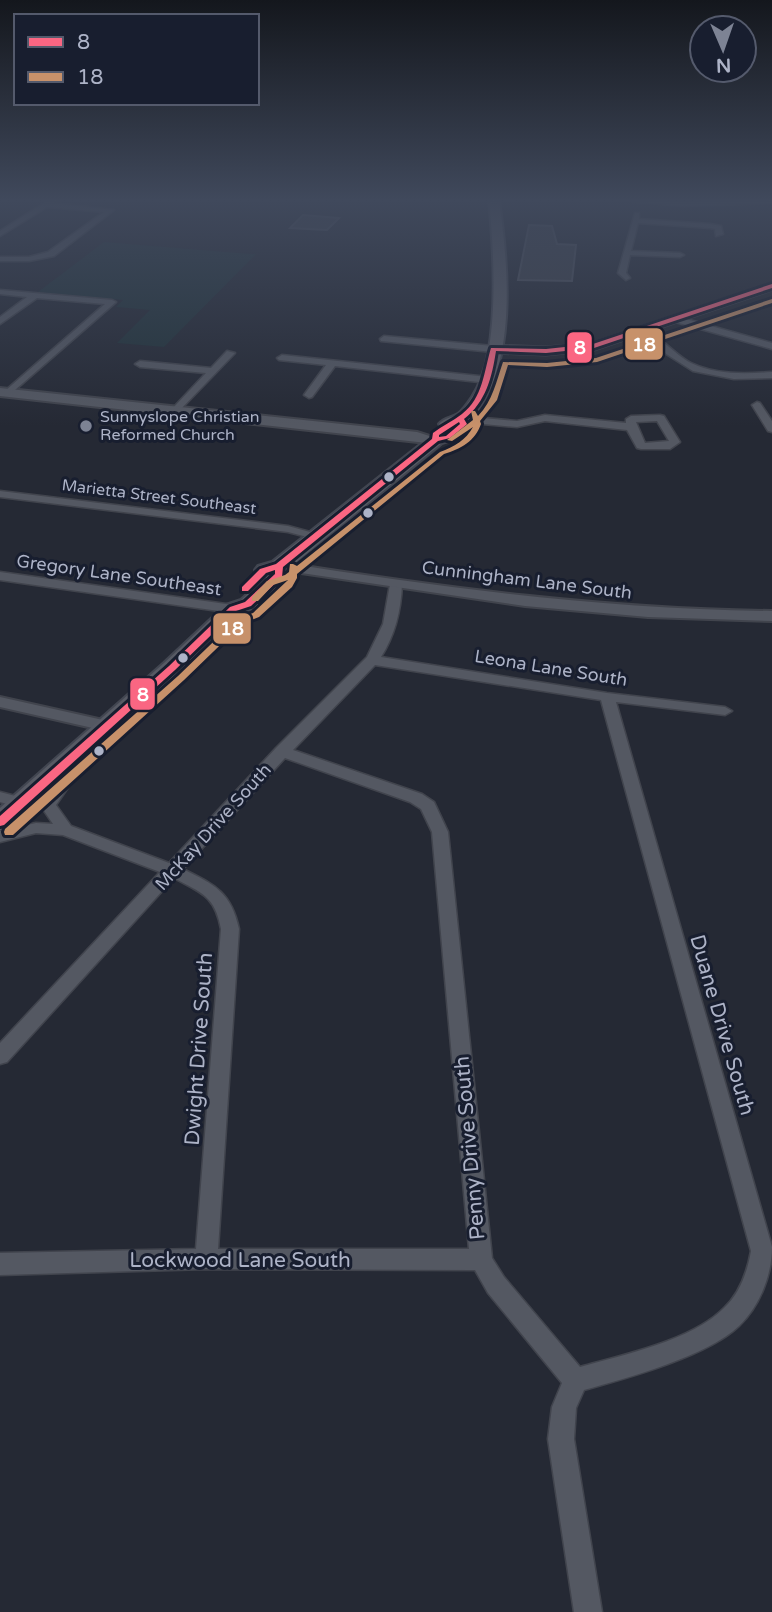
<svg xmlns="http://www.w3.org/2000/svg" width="772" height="1612" font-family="'Varela Round',sans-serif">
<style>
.green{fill:#22333a}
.building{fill:#3c404a;stroke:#4c505c;stroke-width:2}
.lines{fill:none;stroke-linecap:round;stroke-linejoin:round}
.minor-casing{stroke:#41444d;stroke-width:3}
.tertiary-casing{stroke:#41444d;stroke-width:4}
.secondary-casing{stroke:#41444d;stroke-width:3}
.primary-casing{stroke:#424651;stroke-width:4}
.minor{fill:#545862;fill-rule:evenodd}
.tertiary{fill:#545862;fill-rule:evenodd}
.secondary{fill:#585c67;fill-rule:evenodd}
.primary{fill:#575a64;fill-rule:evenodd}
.bus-1-casing{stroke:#181e2f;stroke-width:6}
.bus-2-casing{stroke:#181e2f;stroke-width:6}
.bus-1{fill:#fa6682;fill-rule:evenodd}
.bus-2{fill:#c7916a;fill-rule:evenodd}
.poi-dot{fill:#7d8394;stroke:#181e2f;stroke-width:2.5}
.bus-dot{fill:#adb3c7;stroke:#181e2f;stroke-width:2.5}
.labels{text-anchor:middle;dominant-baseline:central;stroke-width:6;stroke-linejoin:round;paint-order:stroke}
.far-poi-label{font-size:16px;fill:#adb3c7;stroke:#181e2f;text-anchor:start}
.far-street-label{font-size:16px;fill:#adb3c7;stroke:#181e2f}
.street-label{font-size:18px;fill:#adb3c7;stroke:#181e2f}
.near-street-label{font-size:21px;fill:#adb3c7;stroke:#181e2f}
.line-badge{stroke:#181e2f;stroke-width:2.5}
.badge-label{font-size:19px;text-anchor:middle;font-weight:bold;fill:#fff}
</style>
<rect width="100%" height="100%" fill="#252934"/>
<polygon class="green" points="104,242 250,254 256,254 164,347 117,343 150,310 116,307 123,300 38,292"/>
<g class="building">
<polygon points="303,215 339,218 327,230 290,228"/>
<polygon points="529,225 552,226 557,244 576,245 572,281 518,280"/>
</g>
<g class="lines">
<defs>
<g id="minor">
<polygon points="49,200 57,200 53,203 114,210 54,256 29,261 0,261 0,257 29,257 48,252 104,212 47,207 0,236 0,231"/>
<polygon points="619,200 683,202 772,200 772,203 683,206"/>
<polygon points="635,213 639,213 639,219 710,224 721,226 723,234 716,236 715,229 710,228 638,223 631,251 680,253 684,255 680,257 630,255 626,273 630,278 626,280 618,273"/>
<polygon points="0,290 112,300 116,302 8,396 5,395 5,391 105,304 37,298 0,324 0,317 27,297 0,294"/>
<polygon points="675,316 772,343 772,349 672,321 672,317"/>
<path d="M635,330C656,329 673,354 691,363C716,375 745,374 772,372V378L734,379L693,371L635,334Z"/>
<polygon points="384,336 493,346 498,349 493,352 381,341 380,339"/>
<polygon points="227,351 235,353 177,413 172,410 173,408 206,373 140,367 135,364 140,361 211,368"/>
<polygon points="282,355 488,377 493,380 488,383 335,366 312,397 309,398 304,395 326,365 279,360 277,358"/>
<polygon points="757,402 760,403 772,421 772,432 768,431 752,405"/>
<path d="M545,415L626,423V419L631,416L660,415L664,416L680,442L670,449H641L637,448L627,430L545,421L517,427L461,422L456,419L461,416L517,421ZM657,421L669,441L645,443L636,422Z"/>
<polygon points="0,491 288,526 321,535 315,539 288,532 0,497"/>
<polygon points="0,572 233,605 239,609 233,613 0,580"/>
<path d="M396,580L402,584C401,611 395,635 381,657L607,693L725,707L732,711L725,715L616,702L772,1247C772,1274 760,1306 739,1326C708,1356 627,1378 584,1390L576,1408L574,1439L602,1612H574L548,1439L552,1407L562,1383L488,1293L475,1270L206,1269L0,1275V1253L196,1249L221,929C215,896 202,893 174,878L7,1062L0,1064V1043L160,872L63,835L36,833L0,842V831L36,823L53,824L40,805L62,773L65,756L73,751L81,756L78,773L56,805L71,826L169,863L276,748L367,657L383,624L390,584ZM375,665L601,700L751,1251C747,1273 740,1293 724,1308C693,1340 623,1355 580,1367L504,1277L492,1258L448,832L434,802L422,794L293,750ZM285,758L410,802L421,809L432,832L469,1249H218L239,929C231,892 215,885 183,869Z"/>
<polygon points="0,792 27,799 29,803 21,808 0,802"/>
</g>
<g id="tertiary">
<polygon points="0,388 417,432 442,440 436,444 0,396"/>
<path d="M279,562C443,588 606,609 772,611V621L648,617L525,606L274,569L272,566Z"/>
<polygon points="0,697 112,722 115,726 106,731 0,707"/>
</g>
<polygon id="secondary" points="772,283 772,290 594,350 546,355 493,353 487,349 493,345 546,347 592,343"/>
<path id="primary" d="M489,200H499C508,263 519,371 469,420L472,424C464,434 454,440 442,443L289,568L286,579L255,608L240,613L180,673L9,828L0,830V808L164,663L226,605L241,600L268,575L258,574L255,570L258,566L272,562L430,437L442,434L449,428L441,427L439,424C444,418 451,418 458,414C463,410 468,403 472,397C501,354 494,251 489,200Z"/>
</defs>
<use href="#minor" class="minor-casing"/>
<use href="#tertiary" class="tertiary-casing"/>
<use href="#secondary" class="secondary-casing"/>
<use href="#primary" class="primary-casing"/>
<use href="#minor" class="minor"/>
<use href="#tertiary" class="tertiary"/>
<use href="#secondary" class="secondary"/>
<use href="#primary" class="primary"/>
<defs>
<path id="bus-1" d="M772,284V288L594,348L546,353L496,351C492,377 486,402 464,419L467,424L466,425L450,438L438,441L283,567L282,577L251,606L236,611L175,670L4,825L0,826V816L169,666L230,607L245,602L275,574V570L266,573L248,591H242V587L260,569L276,564L432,439L433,433C442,426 453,421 462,414C483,398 484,371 491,348L546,349L593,344ZM459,422L460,424L446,436L439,437V435Z"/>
<path id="bus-2" d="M772,299V303L597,362L547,367L508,365L497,400L480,421L481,424C475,441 461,449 444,454L297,574V578L292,587L259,617L243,623L184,680L13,835H5L4,832L5,829L178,676L237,619L253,613L288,580L273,585L258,601H252V597L267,581L285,575L289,572L290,564H293L297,566L440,452C454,447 466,440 473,427L452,441L447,440L473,420L471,411H475L478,416C493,400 496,382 503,362L547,363L596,358Z"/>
</defs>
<use href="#bus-1" class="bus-1-casing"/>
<use href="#bus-2" class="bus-2-casing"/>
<use href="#bus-1" class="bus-1"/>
<use href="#bus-2" class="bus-2"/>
</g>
<linearGradient id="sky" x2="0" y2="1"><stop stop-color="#14171d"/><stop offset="0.47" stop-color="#40495c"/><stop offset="1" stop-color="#40495c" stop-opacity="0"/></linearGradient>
<rect width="772" height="426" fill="url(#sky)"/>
<circle class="poi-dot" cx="86" cy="426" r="7"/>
<g class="bus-dot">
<circle cx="389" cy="477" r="6"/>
<circle cx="368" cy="513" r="6"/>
<circle cx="183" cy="658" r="6"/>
<circle cx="99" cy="751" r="6"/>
</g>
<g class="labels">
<g class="far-poi-label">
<text x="100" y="417">Sunnyslope Christian<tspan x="100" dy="18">Reformed Church</tspan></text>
</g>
<g class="far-street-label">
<text transform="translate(159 497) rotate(7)">Marietta Street Southeast</text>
</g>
<g class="street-label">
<text transform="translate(119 575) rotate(8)">Gregory Lane Southeast</text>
<text transform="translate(527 580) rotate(7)">Cunningham Lane South</text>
<text transform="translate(551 668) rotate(9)">Leona Lane South</text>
<text transform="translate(213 827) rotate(-48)">McKay Drive South</text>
</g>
<g class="near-street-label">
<text transform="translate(722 1025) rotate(74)">Duane Drive South</text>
<text transform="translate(199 1049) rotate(-86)">Dwight Drive South</text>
<text transform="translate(470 1148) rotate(-95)">Penny Drive South</text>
<text x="240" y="1260">Lockwood Lane South</text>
</g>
</g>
<g class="line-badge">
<rect x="624" y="327" width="40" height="34" rx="7" fill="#c7916a"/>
<rect x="566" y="331" width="27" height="33" rx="7" fill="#fa6682"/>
<rect x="212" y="612" width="40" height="33" rx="7" fill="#c7916a"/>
<rect x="129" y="677" width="27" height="34" rx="7" fill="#fa6682"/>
</g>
<g class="badge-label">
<text x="644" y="351">18</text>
<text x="580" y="354">8</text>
<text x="232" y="635">18</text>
<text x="143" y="701">8</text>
</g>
<rect x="14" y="14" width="245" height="91" fill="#181e2f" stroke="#545a6c" stroke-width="2"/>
<rect x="28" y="37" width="35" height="10" fill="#fa6682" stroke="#545a6c" stroke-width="2"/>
<text x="77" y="49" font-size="21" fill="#adb3c7">8</text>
<rect x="28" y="72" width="35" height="10" fill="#c7916a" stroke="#545a6c" stroke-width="2"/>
<text x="77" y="84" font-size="21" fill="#adb3c7">18</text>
<g transform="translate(723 49) rotate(178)"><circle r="33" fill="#181e2f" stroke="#545a6c" stroke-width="2"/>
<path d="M0-5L12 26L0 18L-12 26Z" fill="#7d8394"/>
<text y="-10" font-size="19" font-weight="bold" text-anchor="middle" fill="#adb3c7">N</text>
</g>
</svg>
